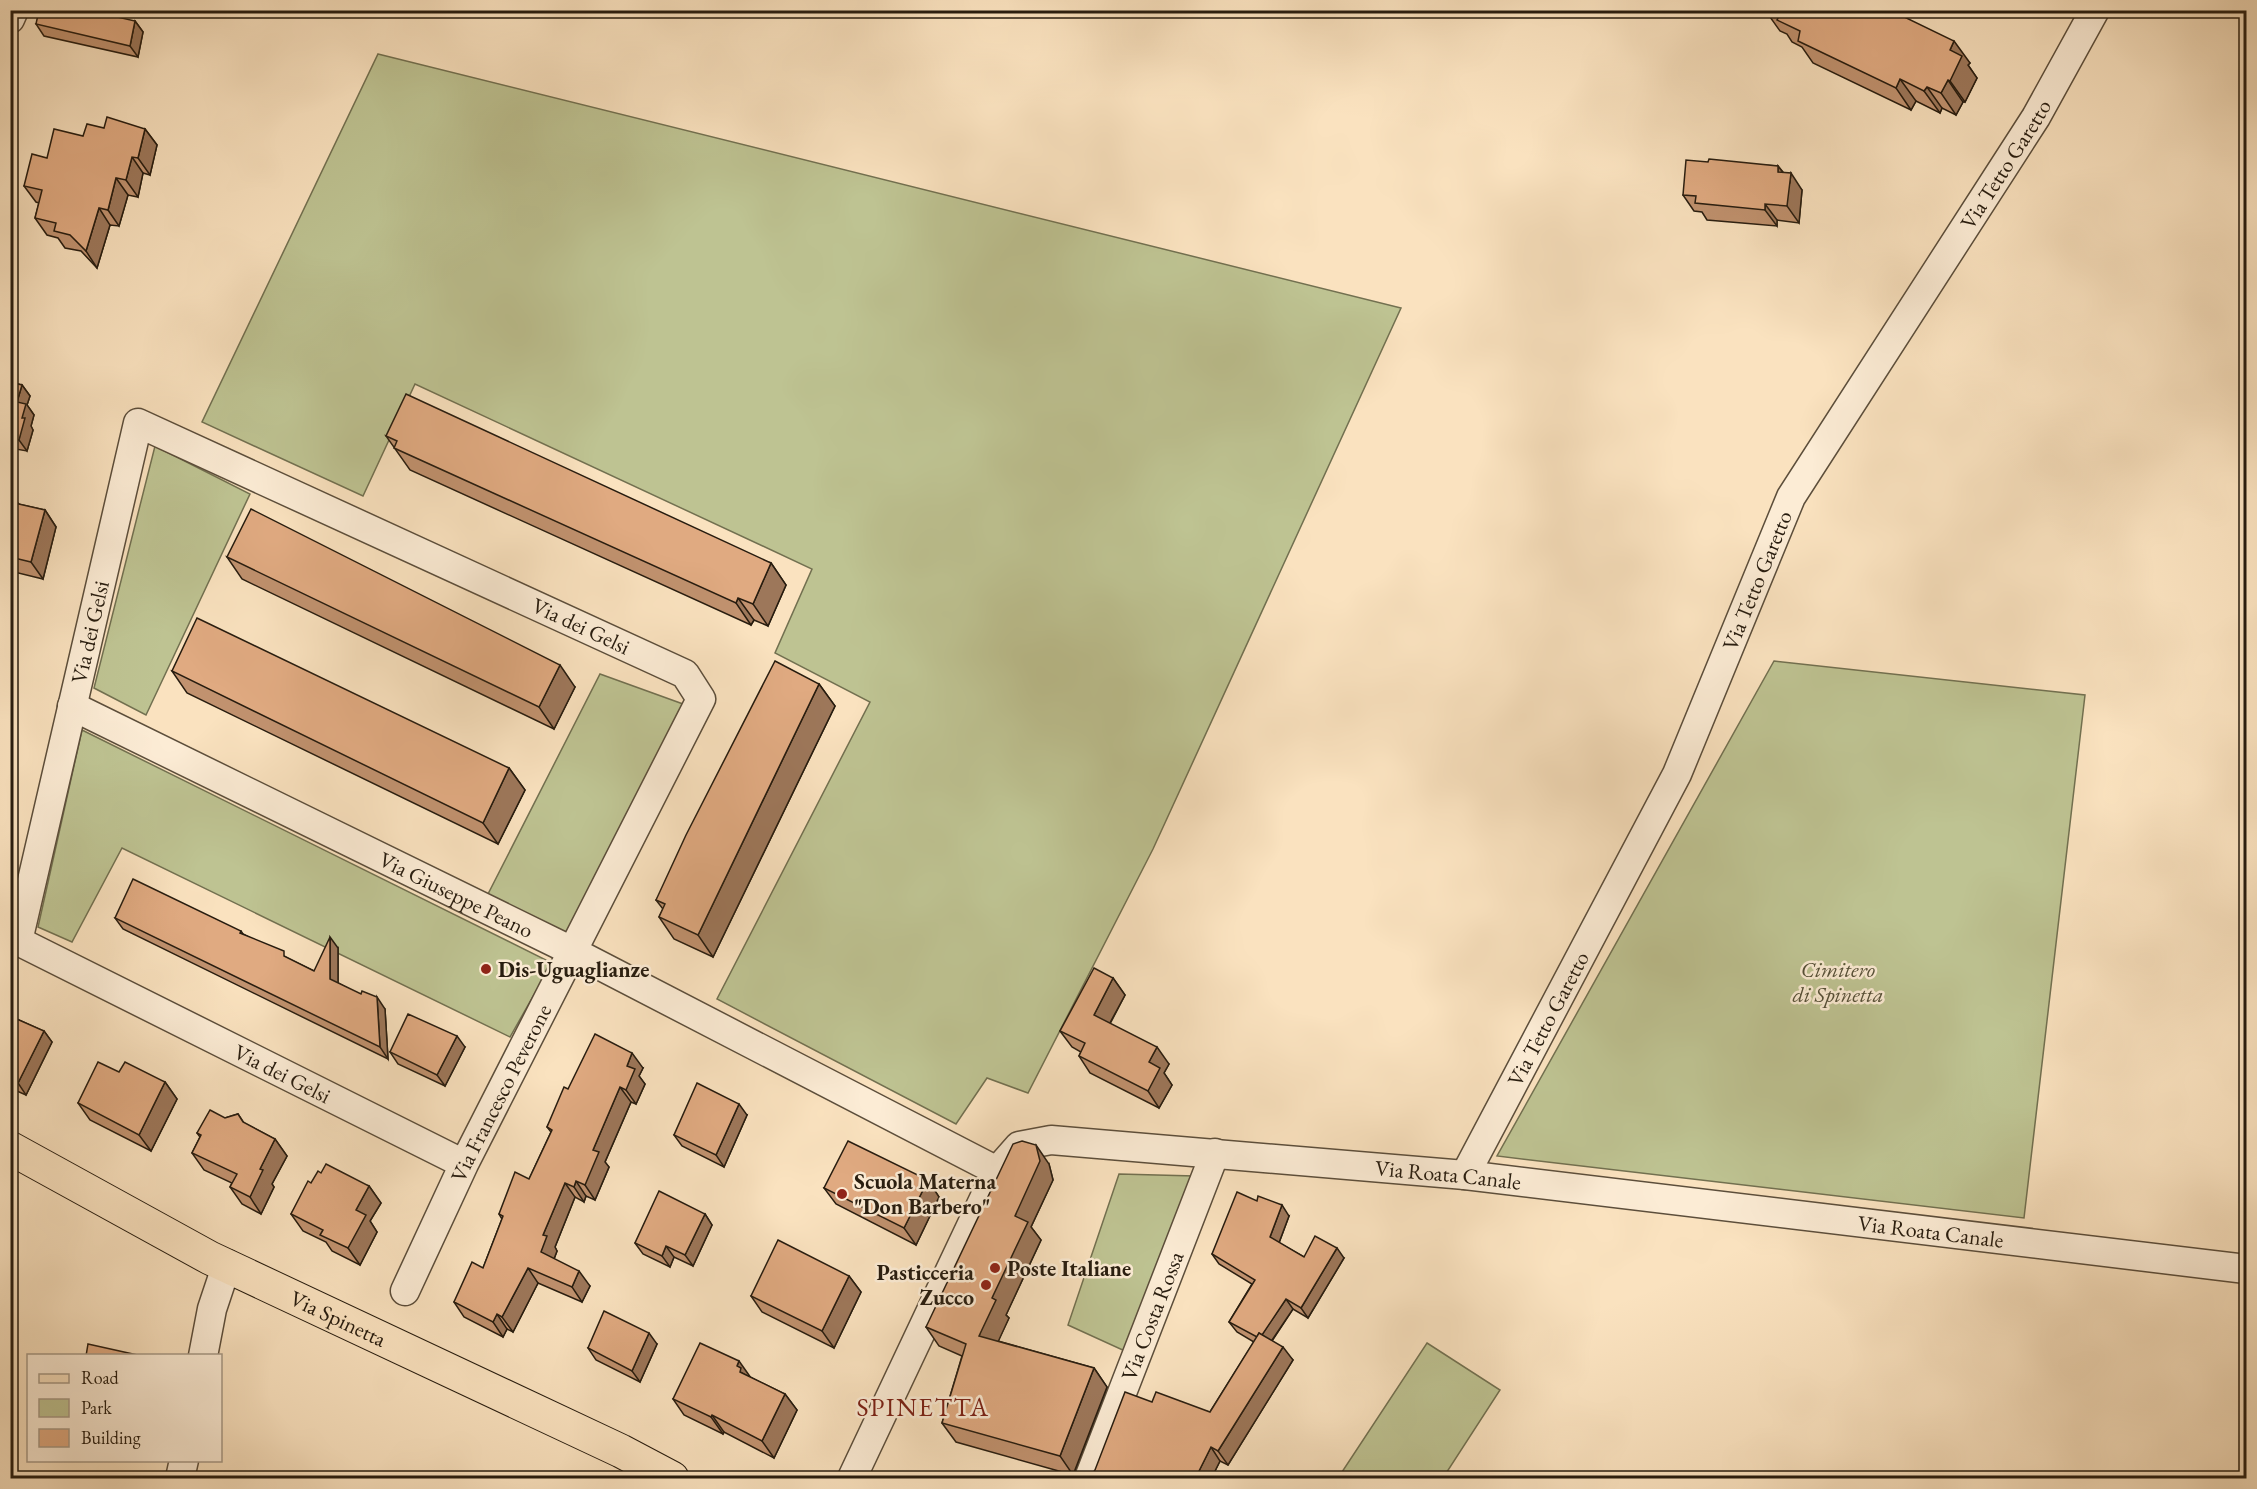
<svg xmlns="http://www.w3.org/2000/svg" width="2257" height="1489" font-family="'EB Garamond',serif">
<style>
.green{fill:#bec392;stroke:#727050;stroke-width:1.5}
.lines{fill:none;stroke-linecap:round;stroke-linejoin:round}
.minor-casing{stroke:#5c4e3b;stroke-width:31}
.major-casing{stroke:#271c0f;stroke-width:35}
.minor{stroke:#fcecd5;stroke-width:28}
.major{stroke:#fae2bf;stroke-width:33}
.wall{fill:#c1926f;stroke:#271c0f;stroke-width:1.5}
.shaded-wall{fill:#9d775a;stroke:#271c0f;stroke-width:1.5}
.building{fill:#e0aa81;stroke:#271c0f;stroke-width:1.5}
.poi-dot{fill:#8f2418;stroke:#fcecd5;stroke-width:2}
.labels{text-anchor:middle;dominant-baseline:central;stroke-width:5;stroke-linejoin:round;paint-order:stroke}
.street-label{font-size:22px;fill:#271c0f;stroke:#fcecd5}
.poi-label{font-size:22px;font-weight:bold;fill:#271c0f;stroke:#fcecd5;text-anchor:start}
.park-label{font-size:22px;font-style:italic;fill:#544e36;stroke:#fcecd5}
.quarter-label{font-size:26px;letter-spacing:1.5px;fill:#7a1f14;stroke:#fcecd5}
</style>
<rect width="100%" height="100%" fill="#fae2bf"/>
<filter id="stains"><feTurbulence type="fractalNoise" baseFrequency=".00333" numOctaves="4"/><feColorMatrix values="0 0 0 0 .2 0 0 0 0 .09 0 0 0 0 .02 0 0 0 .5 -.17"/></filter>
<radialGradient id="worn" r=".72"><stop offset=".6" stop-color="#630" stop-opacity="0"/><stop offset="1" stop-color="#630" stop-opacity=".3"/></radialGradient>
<g class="green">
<polygon points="378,54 1401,308 1153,849 1028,1093 987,1078 956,1124 717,999 870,702 775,653 812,569 415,384 363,496 202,422"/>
<polygon points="155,446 250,494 146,715 94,688"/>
<polygon points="1774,661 2085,695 2024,1218 1497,1156"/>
<polygon points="600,674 683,704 566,940 486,898"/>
<polygon points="82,730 552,963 510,1037 122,848 72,942 38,927"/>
<polygon points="1119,1174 1194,1176 1127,1352 1068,1325"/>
<polygon points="1427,1343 1500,1390 1443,1478 1338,1478"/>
</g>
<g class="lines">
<defs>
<g id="minor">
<polyline points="10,19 14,10"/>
<path id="s1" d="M72,706L572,951L997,1171"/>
<path id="s2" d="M1465,1175L1677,774L1791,497L2036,117L2095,10"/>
<path id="s3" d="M405,1291L464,1164L701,699L685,674L138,423L18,941L464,1164"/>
<polyline points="203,1356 212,1309 227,1264"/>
<polyline points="180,1478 184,1460"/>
<path id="s4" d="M852,1478L997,1171L1019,1146L1051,1140L1465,1175L2246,1269"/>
<path id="s5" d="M1089,1478L1215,1153"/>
</g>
<g id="major">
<path id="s6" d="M10,1148L210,1258L621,1451L672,1478"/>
</g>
</defs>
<use href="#minor" class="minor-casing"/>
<use href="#major" class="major-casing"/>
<use href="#minor" class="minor"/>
<use href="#major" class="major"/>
</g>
<g class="wall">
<polygon points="1765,10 1890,10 1970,63 1968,65 1977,78 1965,102 1963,102 1956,115 1942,108 1940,113 1916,101 1911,110 1813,63 1802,47 1792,42 1787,34 1780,31"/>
<polygon points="135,21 143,32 138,57 44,36 36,24"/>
<polygon points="145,129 157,145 150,175 143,173 138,197 128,195 119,226 110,225 97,268 81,251 65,248 58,238 47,235 35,218 39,203 36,202 24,186 47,158 83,136"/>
<polygon points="1708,162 1778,166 1783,172 1802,190 1799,223 1777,220 1777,226 1707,220 1702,212 1694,211 1683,195"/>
<polygon points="10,382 22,385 30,396 27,405 34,415 31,426 33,430 27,451 16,449 15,452 10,451"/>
<polygon points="386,436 771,563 786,585 768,626 754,620 751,625 410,470"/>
<polygon points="10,494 12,495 18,504 45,510 56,527 43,579 10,571"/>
<polygon points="227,557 575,687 554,729 242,579"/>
<polygon points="172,671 509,768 525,790 498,844 187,693"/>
<polygon points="819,684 835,706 713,957 674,939 659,917 663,909 656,900"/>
<polygon points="115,918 241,931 243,934 289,959 314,971 338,948 338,983 385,1009 388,1059 123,929"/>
<polygon points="1113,978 1125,995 1110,1024 1169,1064 1164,1073 1172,1085 1159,1108 1090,1073 1079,1056 1081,1052 1072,1047 1060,1031"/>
<polygon points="10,1016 44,1031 52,1042 26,1095 10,1088"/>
<polygon points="465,1047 445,1086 398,1064 390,1052"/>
<polygon points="643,1068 639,1076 645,1084 636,1104 631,1102 605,1162 609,1167 595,1200 586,1196 584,1202 575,1197 555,1247 557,1251 554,1259 590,1286 582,1302 538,1283 513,1332 507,1329 503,1337 464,1317 454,1302 483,1268 502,1219 499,1214 529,1179 551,1132 547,1127 568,1089"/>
<polygon points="119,1072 165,1082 177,1099 151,1151 90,1120 78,1103"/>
<polygon points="238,1114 244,1123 275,1139 287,1156 272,1184 274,1187 261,1214 242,1204 230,1187 232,1183 204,1170 192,1153 200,1137 197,1133 225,1118"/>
<polygon points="747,1115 724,1167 682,1146 674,1135"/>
<polygon points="1049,1164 1053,1180 1031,1227 1041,1240 1006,1315 1009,1318 998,1341 1094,1368 1107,1387 1073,1475 956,1442 942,1423 962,1356 939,1346 926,1327"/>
<polygon points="321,1173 369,1186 381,1203 370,1221 377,1232 360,1265 332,1251 326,1242 303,1231 291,1214 311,1183"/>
<polygon points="928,1180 939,1197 916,1245 836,1204 824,1188"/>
<polygon points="705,1214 712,1225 693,1266 674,1257 670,1267 643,1254 635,1243"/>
<polygon points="1289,1216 1279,1243 1304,1257 1344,1258 1308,1318 1293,1309 1272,1341 1293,1360 1228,1465 1220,1461 1211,1479 1087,1479 1089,1478 1152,1402 1210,1412 1254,1342 1237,1332 1229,1322 1252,1284 1219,1264 1212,1254"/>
<polygon points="849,1276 861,1292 834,1348 762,1312 751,1296"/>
<polygon points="657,1344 640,1382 596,1360 588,1348"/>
<polygon points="750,1377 785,1394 797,1410 774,1458 724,1432 723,1434 684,1415 673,1399"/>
</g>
<g class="shaded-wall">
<polygon points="135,21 143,32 138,57 130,46"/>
<polygon points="1954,41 1970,63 1968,65 1977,78 1965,102 1950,81 1950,50"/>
<polygon points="1900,79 1916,101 1911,110 1896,88"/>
<polygon points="1948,80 1963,102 1956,115 1941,93"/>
<polygon points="1927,87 1942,108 1940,113 1924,91"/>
<polygon points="145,129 157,145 150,175 138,158"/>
<polygon points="132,157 143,173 138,197 126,180"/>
<polygon points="1778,166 1790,182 1791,173 1802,190 1799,223 1787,206 1778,172"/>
<polygon points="116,178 128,195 119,226 108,210"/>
<polygon points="1765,204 1777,220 1777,226 1765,210"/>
<polygon points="99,208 110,225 97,268 86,251"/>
<polygon points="22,385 30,396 27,405 34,415 31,426 33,430 27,451 19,440 22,418 17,402"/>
<polygon points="10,441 16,449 15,452 10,445"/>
<polygon points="12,495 24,511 10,502"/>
<polygon points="45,510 56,527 43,579 31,562"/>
<polygon points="771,563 786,585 768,626 753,604"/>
<polygon points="738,598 754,620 751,625 736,603"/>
<polygon points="560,665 575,687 554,729 539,707"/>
<polygon points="819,684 835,706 713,957 698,935"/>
<polygon points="509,768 525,790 498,844 483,823"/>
<polygon points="330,937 338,948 338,991 330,979"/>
<polygon points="1113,978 1125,995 1105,1032 1094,1015"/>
<polygon points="377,997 385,1009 388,1059 380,1047"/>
<polygon points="44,1031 52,1042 26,1095 18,1083"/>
<polygon points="457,1036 465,1047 445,1086 437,1075"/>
<polygon points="1157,1047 1169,1064 1164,1073 1172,1085 1159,1108 1148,1091 1149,1062"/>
<polygon points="632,1053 643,1068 639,1076 645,1084 636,1104 626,1090 627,1066"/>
<polygon points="165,1082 177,1099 151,1151 139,1135"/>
<polygon points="620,1087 631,1102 605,1162 609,1167 595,1200 585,1185 593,1150"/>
<polygon points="739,1104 747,1115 724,1167 716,1155"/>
<polygon points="275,1139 287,1156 272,1184 274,1187 261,1214 250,1197 260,1169"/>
<polygon points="1036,1145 1049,1164 1053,1180 1031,1227 1041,1240 1006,1315 1009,1318 992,1355 979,1336 992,1298 1015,1216"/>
<polygon points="928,1180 939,1197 916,1245 904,1228"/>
<polygon points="576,1181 586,1196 584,1202 574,1187"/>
<polygon points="565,1183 575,1197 555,1247 557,1251 551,1267 541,1252 543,1235"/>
<polygon points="369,1186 381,1203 370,1221 377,1232 360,1265 348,1248 356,1210"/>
<polygon points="1282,1205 1289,1216 1277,1248 1270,1237"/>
<polygon points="705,1214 712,1225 693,1266 685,1255"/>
<polygon points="666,1246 674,1257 670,1267 662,1256"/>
<polygon points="1337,1248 1344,1258 1308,1318 1301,1308"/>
<polygon points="528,1268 538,1283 513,1332 502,1317"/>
<polygon points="579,1271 590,1286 582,1302 572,1287"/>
<polygon points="849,1276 861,1292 834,1348 822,1331"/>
<polygon points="1286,1299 1293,1309 1266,1349 1259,1339"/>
<polygon points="497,1314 507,1329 503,1337 493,1322"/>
<polygon points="649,1333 657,1344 640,1382 632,1371"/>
<polygon points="1283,1347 1293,1360 1228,1465 1218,1451"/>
<polygon points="739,1361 751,1378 740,1372 737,1366"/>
<polygon points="1094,1368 1107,1387 1073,1475 1060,1456"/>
<polygon points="785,1394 797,1410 774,1458 762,1441"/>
<polygon points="712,1415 724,1432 723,1434 711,1417"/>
<polygon points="1211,1447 1220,1461 1211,1479 1195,1479"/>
</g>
<g class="building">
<polygon points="39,10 87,10 135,21 130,46 36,24"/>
<polygon points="1767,10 1890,10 1954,41 1950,50 1962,56 1950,81 1948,80 1941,93 1927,87 1924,91 1900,79 1896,88 1798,41 1800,31 1777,20 1779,16"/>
<polygon points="107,117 145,129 138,158 132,157 126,180 116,178 108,210 99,208 86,251 70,235 54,231 56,223 35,218 42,190 24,186 32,154 47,158 54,129 83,136 87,124 104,128"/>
<polygon points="1709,159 1778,166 1778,172 1791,173 1787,206 1765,204 1765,210 1695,203 1696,196 1683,195 1686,160 1708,162"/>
<polygon points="10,382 22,385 17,402 26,404 22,418 25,418 19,440 10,438"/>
<polygon points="406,394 771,563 753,604 738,598 736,603 394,448 397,441 386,436"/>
<polygon points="10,502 45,510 31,562 10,557"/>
<polygon points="251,509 560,665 539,707 227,557"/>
<polygon points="197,618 509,768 483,823 172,671"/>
<polygon points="775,661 819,684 698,935 659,917 665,904 656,900 686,835"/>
<polygon points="133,879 241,931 240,933 284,951 284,956 314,971 330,937 330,979 361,994 362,991 377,997 380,1047 115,918"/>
<polygon points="1094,968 1113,978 1094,1015 1157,1047 1149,1062 1160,1068 1148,1091 1079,1056 1085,1043 1060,1031"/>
<polygon points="408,1014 457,1036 437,1075 390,1052"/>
<polygon points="10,1016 44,1031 18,1083 10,1080"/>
<polygon points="595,1034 632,1053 627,1066 635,1069 626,1090 620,1087 593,1150 599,1152 585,1185 576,1181 574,1187 565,1183 543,1235 547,1236 541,1252 579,1271 572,1287 528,1268 502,1317 497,1314 493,1322 454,1302 472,1262 483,1268 503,1216 499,1214 515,1172 529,1179 552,1130 547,1127 564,1087 568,1089"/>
<polygon points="98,1062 119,1072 125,1062 165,1082 139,1135 78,1103"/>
<polygon points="697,1083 739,1104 716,1155 674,1135"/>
<polygon points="210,1110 225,1118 238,1114 243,1122 275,1139 260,1169 263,1170 250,1197 230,1187 237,1174 192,1153 201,1135 197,1133"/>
<polygon points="848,1141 928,1180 904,1228 824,1188"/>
<polygon points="1022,1141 1036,1145 1040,1161 1015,1216 1028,1222 992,1298 996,1300 979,1336 1094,1368 1060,1456 942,1423 966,1344 926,1327 1013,1144"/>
<polygon points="326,1164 369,1186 356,1210 366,1215 348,1248 320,1235 323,1230 291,1214 308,1181 311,1183 318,1171 321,1173"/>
<polygon points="659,1191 705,1214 685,1255 666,1246 662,1256 635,1243"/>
<polygon points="1237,1192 1257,1201 1258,1196 1282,1205 1270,1237 1304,1257 1315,1236 1337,1248 1301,1308 1286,1299 1262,1335 1259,1333 1257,1337 1229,1322 1255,1280 1212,1254"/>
<polygon points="778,1240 849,1276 822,1331 751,1296"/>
<polygon points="604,1311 649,1333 632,1371 588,1348"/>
<polygon points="1259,1333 1283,1347 1218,1451 1211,1447 1195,1479 1087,1479 1089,1478 1095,1470 1125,1392 1152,1402 1156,1392 1210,1412"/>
<polygon points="700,1343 739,1361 737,1366 741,1368 740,1372 785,1394 762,1441 712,1415 711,1417 673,1399"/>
<polygon points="88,1344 142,1356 86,1356"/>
<polygon points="1437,1476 1462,1479 1436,1479"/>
</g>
<g class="poi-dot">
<circle cx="486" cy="969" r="6"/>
<circle cx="842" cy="1194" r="6"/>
<circle cx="995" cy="1268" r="6"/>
<circle cx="986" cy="1285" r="6"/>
</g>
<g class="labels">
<g class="street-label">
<text stroke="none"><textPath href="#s2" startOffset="1149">Via Tetto Garetto</textPath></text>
<text stroke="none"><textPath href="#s2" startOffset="663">Via Tetto Garetto</textPath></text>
<text transform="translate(581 626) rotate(25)">Via dei Gelsi</text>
<text transform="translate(90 632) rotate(-77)">Via dei Gelsi</text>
<text stroke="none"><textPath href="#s1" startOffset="428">Via Giuseppe Peano</textPath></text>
<text stroke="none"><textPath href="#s2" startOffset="177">Via Tetto Garetto</textPath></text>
<text stroke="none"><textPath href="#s3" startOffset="2121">Via dei Gelsi</textPath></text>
<text stroke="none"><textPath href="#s3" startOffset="220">Via Francesco Peverone</textPath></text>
<text stroke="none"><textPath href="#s4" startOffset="804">Via Roata Canale</textPath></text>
<text stroke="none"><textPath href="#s4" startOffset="1290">Via Roata Canale</textPath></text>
<text stroke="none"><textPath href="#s5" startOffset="174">Via Costa Rossa</textPath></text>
<text stroke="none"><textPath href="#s6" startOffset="370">Via Spinetta</textPath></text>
</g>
<g class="poi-label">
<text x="498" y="969">Dis-Uguaglianze</text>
<text x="854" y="1181">Scuola Materna<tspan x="854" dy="25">"Don Barbero"</tspan></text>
<text x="1007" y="1268">Poste Italiane</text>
<text x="974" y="1272" text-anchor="end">Pasticceria<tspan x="974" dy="25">Zucco</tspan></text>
</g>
<g class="park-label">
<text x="1838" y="969">Cimitero<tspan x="1838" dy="25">di Spinetta</tspan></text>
</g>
<g class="quarter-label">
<text x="923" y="1407">SPINETTA</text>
</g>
</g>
<rect width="2257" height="1489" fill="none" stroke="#fae2bf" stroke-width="36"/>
<rect x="12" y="12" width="2233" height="1465" fill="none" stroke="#271c0f" stroke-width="3"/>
<rect x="18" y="18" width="2221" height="1453" fill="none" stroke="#271c0f" stroke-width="1.5"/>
<rect x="27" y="1354" width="195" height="108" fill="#fcecd5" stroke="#a79986" stroke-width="1.5"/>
<rect x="39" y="1374" width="30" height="9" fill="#fae2bf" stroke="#a79986" stroke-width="1.5"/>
<text x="81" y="1384" font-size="18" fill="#271c0f">Road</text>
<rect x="39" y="1399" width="30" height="18" fill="#bec392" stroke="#a79986" stroke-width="1.5"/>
<text x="81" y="1414" font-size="18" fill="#271c0f">Park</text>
<rect x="39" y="1429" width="30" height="18" fill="#e0aa81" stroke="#a79986" stroke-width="1.5"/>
<text x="81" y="1444" font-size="18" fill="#271c0f">Building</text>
<rect width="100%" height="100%" filter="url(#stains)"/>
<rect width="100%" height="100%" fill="url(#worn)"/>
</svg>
